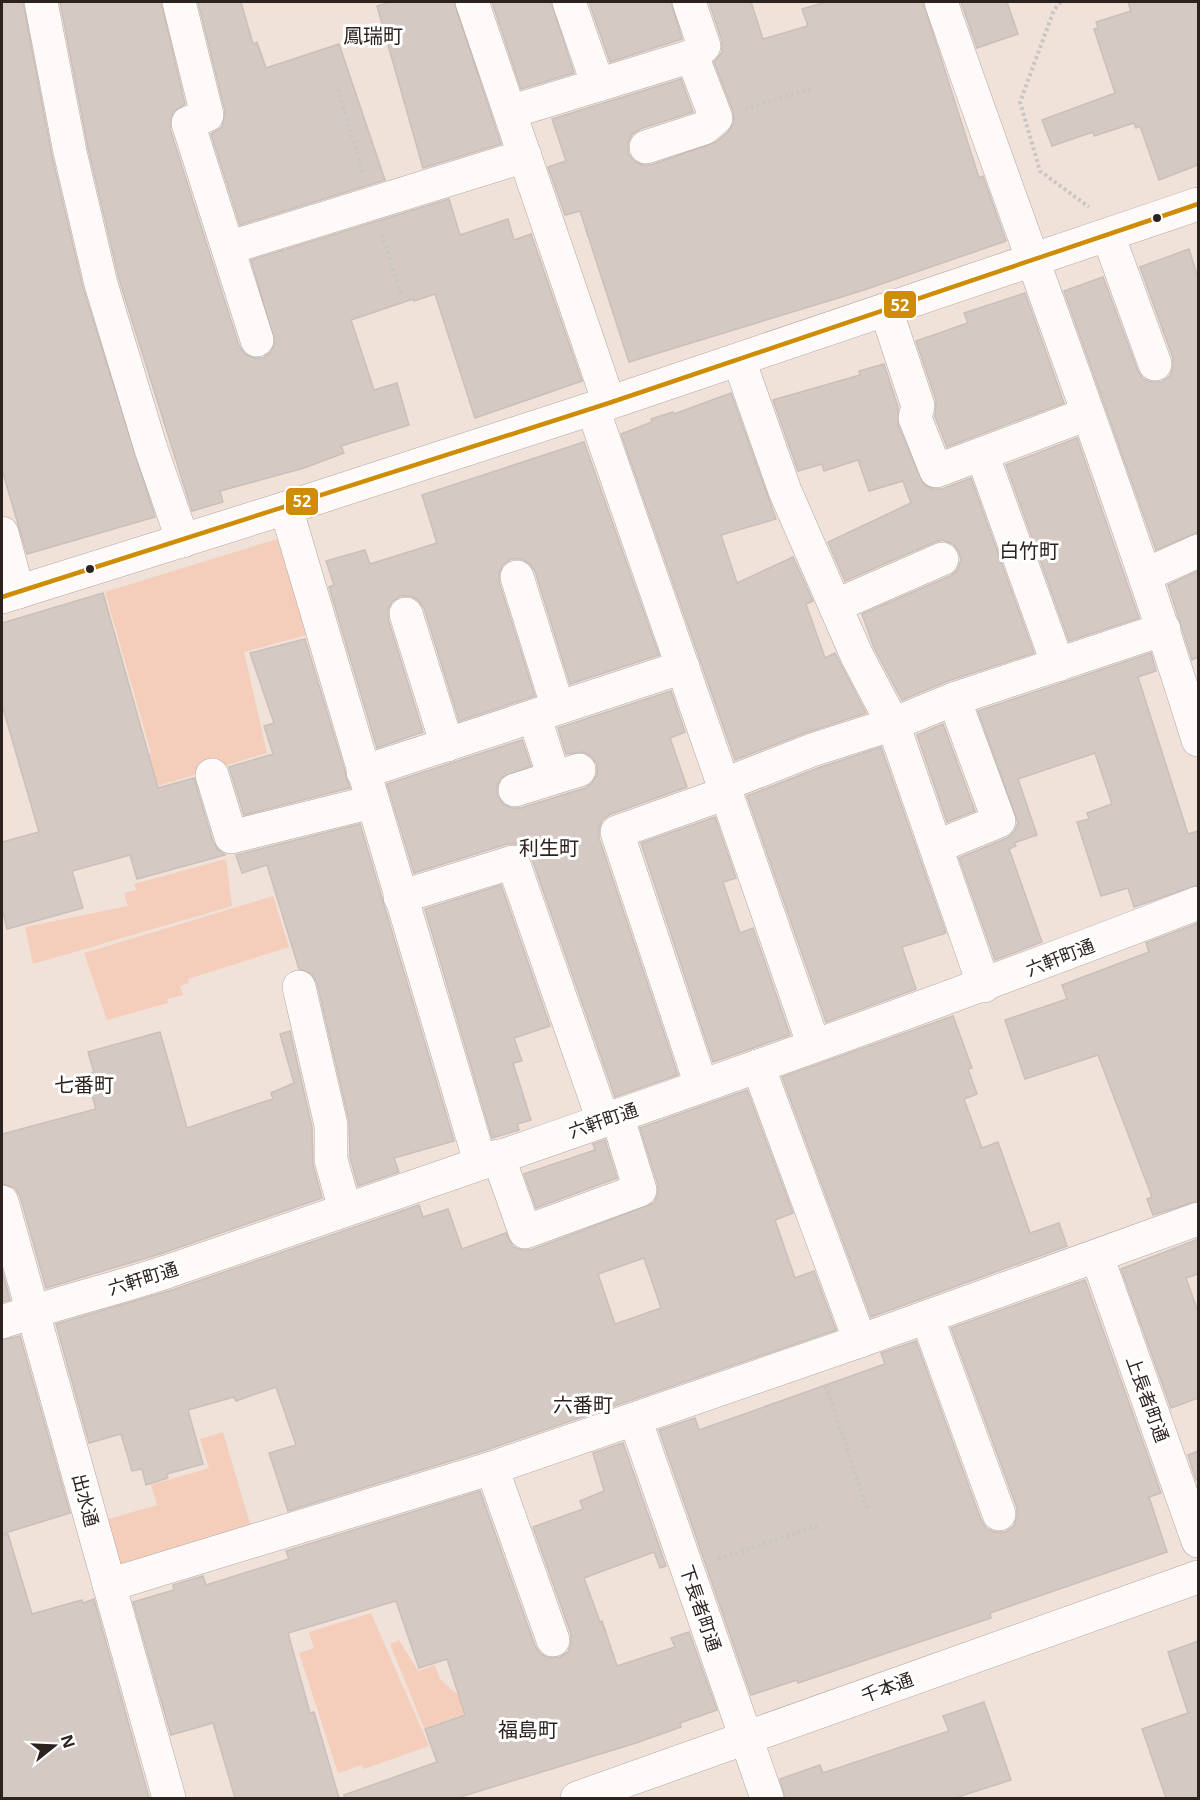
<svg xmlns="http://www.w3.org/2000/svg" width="1200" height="1800" font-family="'Open Sans','Noto Sans JP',sans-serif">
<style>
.green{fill:#f4ceba}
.building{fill:#d5c9c3;stroke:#cbbfb9;stroke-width:1.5;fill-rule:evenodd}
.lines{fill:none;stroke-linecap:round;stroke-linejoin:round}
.minor-casing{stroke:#b2a7a0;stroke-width:34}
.path{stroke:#cac6c3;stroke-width:4;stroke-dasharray:3 3;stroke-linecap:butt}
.minor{stroke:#fdfaf9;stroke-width:33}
.bus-1-casing{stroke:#fff;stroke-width:9}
.bus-1{stroke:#cf8c06;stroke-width:4.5}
.bus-dot{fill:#2d231e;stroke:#fff;stroke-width:2}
.labels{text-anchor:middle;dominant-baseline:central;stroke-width:6;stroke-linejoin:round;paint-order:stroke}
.street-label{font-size:18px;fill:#2d231e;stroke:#fff}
.neighbourhood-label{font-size:20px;fill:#2d231e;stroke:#fff}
.line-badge{stroke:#fff;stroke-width:2}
.badge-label{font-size:16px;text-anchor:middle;font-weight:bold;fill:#fff}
</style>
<rect width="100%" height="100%" fill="#f0e1d9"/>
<g class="green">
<polygon points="277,539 289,545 314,633 244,652 267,753 111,800 102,768 151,753 105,592"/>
<polygon points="226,859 232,906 33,964 25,927 128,906 124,893 136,890 134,884"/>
<polygon points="273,896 289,947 188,979 189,983 180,986 183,995 167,999 168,1003 107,1020 84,953"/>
<polygon points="223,1432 251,1527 119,1566 105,1520 157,1505 151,1485 209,1468 200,1439"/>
<polygon points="371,1613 429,1746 364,1769 362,1765 338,1773 299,1653 314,1648 309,1632"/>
<polygon points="399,1640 418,1671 435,1665 440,1679 461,1698 542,1688 424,1728 390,1644"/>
</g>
<g class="building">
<polygon points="2,2 23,2 52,156 83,288 155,517 27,554 2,470"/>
<polygon points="60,2 161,2 185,104 173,112 170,129 239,346 245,354 254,358 263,358 271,352 275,343 251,260 449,199 460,235 508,219 514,240 531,234 582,381 475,418 435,294 414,301 413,299 351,320 374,390 397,383 409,425 341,446 344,453 304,468 220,491 223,502 192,511 119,279 88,148"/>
<polygon points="198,2 241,2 253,44 257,42 266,68 339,44 385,180 240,225 211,134 222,127 225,111"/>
<polygon points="391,2 454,2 501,144 423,168 377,6"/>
<polygon points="492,2 551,2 574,73 521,89"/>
<polygon points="589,2 671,2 682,39 610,62"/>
<polygon points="709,2 751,2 763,39 808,26 802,9 826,2 923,2 979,178 983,176 1006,241 861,291 629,362 580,211 565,215 548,167 566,161 552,119 681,79 693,112 640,129 632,134 628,143 628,153 634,161 643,165 651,165 716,142 728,132 734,122 733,111 714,62 722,52 722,41"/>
<polygon points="961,2 1007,2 1018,34 977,48"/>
<polygon points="1128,2 1198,2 1198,165 1159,180 1140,126 1136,128 1134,123 1094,136 1093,132 1052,146 1042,120 1115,93 1094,29 1098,28 1096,22 1131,11"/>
<polygon points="1189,249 1198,278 1198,532 1156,550 1064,291 1103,277 1138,371 1143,379 1151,382 1161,382 1170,376 1173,367 1173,358 1140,267"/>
<polygon points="1025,293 1064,403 947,447 935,417 936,400 916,341 968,323 964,313"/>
<polygon points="884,364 898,407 898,425 924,485 933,489 942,489 971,478 1034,653 948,681 902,700 874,648 862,614 950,576 957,570 961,560 959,552 953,544 943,540 935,542 845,581 828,542 911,503 903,481 869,491 858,460 824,471 822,464 798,471 773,400 860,375 859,371"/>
<polygon points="731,393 776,519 721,535 737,583 793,557 813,601 806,604 825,658 835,653 866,713 805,733 735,760 621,434 652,422 651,419 673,412 674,414"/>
<polygon points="1077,438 1139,618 1069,641 1006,465"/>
<polygon points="584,442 659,655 570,684 535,571 530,564 522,559 511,559 503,565 499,573 499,582 535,696 459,721 424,608 418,600 411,596 400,596 392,602 388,609 388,619 423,732 377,748 329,587 334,585 326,561 365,550 370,564 437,543 422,495"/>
<polygon points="1198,571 1198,657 1192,660 1168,585"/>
<polygon points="103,593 158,788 194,778 213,842 218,850 225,855 137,879 130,855 72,871 83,908 7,929 2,908 2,842 39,832 2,705 2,623"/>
<polygon points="305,639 350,788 244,815 229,767 273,754 264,726 274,723 250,653"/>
<polygon points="1151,653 1156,671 1138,677 1188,834 1198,831 1198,885 1134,907 1128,888 1101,896 1077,822 1089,819 1087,813 1112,804 1095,753 1018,779 1037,835 1014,843 1016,846 1009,849 1042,942 995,960 959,858 1007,838 1014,832 1018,823 978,711"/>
<polygon points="671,691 685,732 670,738 687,787 611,814 602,820 599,829 599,838 678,1075 615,1097 531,856 526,848 517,844 507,844 414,873 387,784 522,740 531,766 501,778 497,786 497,795 503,804 511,808 521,808 585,788 592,783 597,775 597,764 591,756 584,752 566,754 558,728"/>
<polygon points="943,724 975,811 947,822 917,735"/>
<polygon points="881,747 946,933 902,947 916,989 826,1022 747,796 818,768"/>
<polygon points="715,817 736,878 723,882 740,933 753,928 790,1035 713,1062 641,843"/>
<polygon points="360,824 454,1141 394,1158 399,1172 358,1186 350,1157 349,1121 317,983 312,974 299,969 267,865 242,873 236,855"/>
<polygon points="501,885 550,1026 514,1038 522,1061 513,1063 531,1120 517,1124 519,1130 492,1138 425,909"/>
<polygon points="1198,923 1198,1201 1153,1215 1147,1199 1152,1197 1098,1055 1025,1079 1005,1020 1067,999 1062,985 1149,952 1146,943"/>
<polygon points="953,1016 972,1068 968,1069 977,1094 964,1099 982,1148 998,1142 1030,1233 1059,1223 1067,1246 871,1317 782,1077"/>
<polygon points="290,1031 312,1127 313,1165 322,1198 160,1254 46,1288 20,1196 15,1188 2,1184 2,1134 96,1109 86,1074 94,1072 88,1052 160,1032 187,1128 263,1102 273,1099 271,1093 294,1083 280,1034"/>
<path d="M747,1090L793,1213L775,1220L795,1278L814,1271L836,1330L486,1450L288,1511L269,1453L296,1445L276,1387L236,1401L234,1397L188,1410L203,1464L167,1474L168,1478L146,1485L142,1469L132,1471L121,1434L89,1443L56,1324L172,1290L419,1205L423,1217L448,1209L462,1249L506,1233L513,1247L522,1250H531L654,1203L658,1194V1185L640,1128ZM644,1258L661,1308L615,1324L598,1274Z"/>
<polygon points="605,1140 617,1178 536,1208 524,1174 595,1150 593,1144"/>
<polygon points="1198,1239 1198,1274 1186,1278 1198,1312 1198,1398 1171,1408 1121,1269"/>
<polygon points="2,1270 10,1300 2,1302"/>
<polygon points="1085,1280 1161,1493 1149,1497 1167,1552 990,1613 991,1618 798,1683 797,1680 751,1695 659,1430 695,1418 699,1430 885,1364 881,1353 916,1341 981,1520 987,1529 995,1532 1005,1532 1014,1526 1017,1517 1017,1508 951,1328"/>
<polygon points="20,1336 70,1513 2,1534 2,1340"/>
<polygon points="623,1443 666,1566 660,1568 654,1552 584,1578 600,1622 602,1621 617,1666 675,1647 671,1638 689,1632 717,1710 680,1723 681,1727 636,1743 457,1798 345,1798 344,1795 437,1762 425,1729 465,1715 447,1659 419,1668 396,1601 288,1633 310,1713 314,1712 339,1798 235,1798 213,1723 171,1735 133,1602 174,1590 173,1585 203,1576 206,1585 289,1559 286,1551 480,1491 535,1646 540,1654 549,1658 560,1657 568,1652 571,1644 571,1634 533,1527 583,1509 580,1501 604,1491 593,1453"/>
<polygon points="1198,1451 1198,1479 1196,1480 1188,1455"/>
<polygon points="8,1534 32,1614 82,1600 83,1603 94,1599 149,1798 2,1798 2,1535"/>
<polygon points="1198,1641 1198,1798 1166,1798 1142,1729 1188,1713 1168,1652"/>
<polygon points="984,1702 1011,1780 955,1798 785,1798 780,1779 820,1765 823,1773 949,1731 943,1716"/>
</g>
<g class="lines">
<defs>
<g id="minor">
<polyline points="41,2 70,152 101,284 151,449 183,541"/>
<polyline points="179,2 207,115 188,123 257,340"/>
<polyline points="472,2 609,403"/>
<polyline points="689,2 704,46 692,56"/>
<path d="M941,2C1026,248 1121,491 1198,740"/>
<polyline points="598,85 692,56 716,118 704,128 646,147"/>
<polyline points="510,112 598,85 569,2"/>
<polyline points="1108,235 1155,364"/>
<polyline points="228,248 525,156"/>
<polyline points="886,310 918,406 915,418 936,471 1087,414"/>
<polyline points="739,360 785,491 857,656 893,724 984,986"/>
<polyline points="593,409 814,1046"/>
<polyline points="982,454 1058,665"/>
<polyline points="286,508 480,1162"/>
<polyline points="2,533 18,592"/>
<polyline points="1145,575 1198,551"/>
<polyline points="517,577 558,708"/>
<polyline points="2,597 286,508 609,403 1198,204"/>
<polyline points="837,605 942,559"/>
<polyline points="406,614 447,745"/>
<polyline points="534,716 554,777"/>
<polyline points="363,772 683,667"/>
<polyline points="212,775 231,837 372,802"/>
<polyline points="723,785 812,750 893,724 954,699 1164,629"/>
<polyline points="515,790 579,770"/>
<polyline points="936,847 999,821 954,699"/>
<polyline points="400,897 513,862 603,1120"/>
<polyline points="299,987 331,1125 331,1160 345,1209"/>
<polyline points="758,1066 860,1341"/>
<polyline points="701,1085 617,832 726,793"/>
<polyline points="498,1156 525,1232 640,1190 617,1115"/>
<polyline points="2,1202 169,1798"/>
<polyline points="1097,1256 1198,1541"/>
<polyline points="927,1317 999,1514"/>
<path d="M2,1322C56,1303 112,1290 166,1272C512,1153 858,1035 1198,903"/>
<polyline points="635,1419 767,1798"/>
<polyline points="492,1468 553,1640"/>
<polyline points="109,1585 492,1468 860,1341 1198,1219"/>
<polyline points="577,1798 1198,1577"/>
</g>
</defs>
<use href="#minor" class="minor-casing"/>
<g class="path">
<polyline points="1061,2 1054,10 1020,102 1040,171 1089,207"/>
<polyline points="338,89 363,173"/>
<polyline points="745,109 810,89"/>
<polyline points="382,234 401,294"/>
<polyline points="826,1386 868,1511"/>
<polyline points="718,1559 817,1526"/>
</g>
<use href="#minor" class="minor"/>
<defs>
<polyline id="bus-1" points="2,597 609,403 1198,204"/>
</defs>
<use href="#bus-1" class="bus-1-casing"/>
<use href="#bus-1" class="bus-1"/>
</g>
<g class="bus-dot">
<circle cx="1157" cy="218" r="5"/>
<circle cx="90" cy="569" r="5"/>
</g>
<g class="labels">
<g class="street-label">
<text transform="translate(1060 957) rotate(-21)">六軒町通</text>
<text transform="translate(603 1120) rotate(-19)">六軒町通</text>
<text transform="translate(143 1278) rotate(-17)">六軒町通</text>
<text transform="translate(1148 1399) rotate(70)">上長者町通</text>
<text transform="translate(86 1500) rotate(75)">出水通</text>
<text transform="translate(701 1608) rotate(71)">下長者町通</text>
<text transform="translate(887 1687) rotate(-20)">千本通</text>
</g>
<g class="neighbourhood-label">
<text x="373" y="35">鳳瑞町</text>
<text x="1029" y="550">白竹町</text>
<text x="549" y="847">利生町</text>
<text x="84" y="1084">七番町</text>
<text x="583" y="1404">六番町</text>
<text x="528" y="1729">福島町</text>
</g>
</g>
<g class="line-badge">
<rect x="883" y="290" width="34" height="29" rx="6" fill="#cf8c06"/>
<rect x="285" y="487" width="34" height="29" rx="6" fill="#cf8c06"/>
</g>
<g class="badge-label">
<text x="900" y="311">52</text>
<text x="302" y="507">52</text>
</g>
<rect width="1200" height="1800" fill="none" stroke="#2d231e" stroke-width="6"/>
<g transform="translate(54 1746) rotate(72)" stroke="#ffffff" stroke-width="4.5" paint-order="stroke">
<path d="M0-4.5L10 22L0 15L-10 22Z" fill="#2d231e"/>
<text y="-9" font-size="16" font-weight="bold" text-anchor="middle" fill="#2d231e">N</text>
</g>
</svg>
